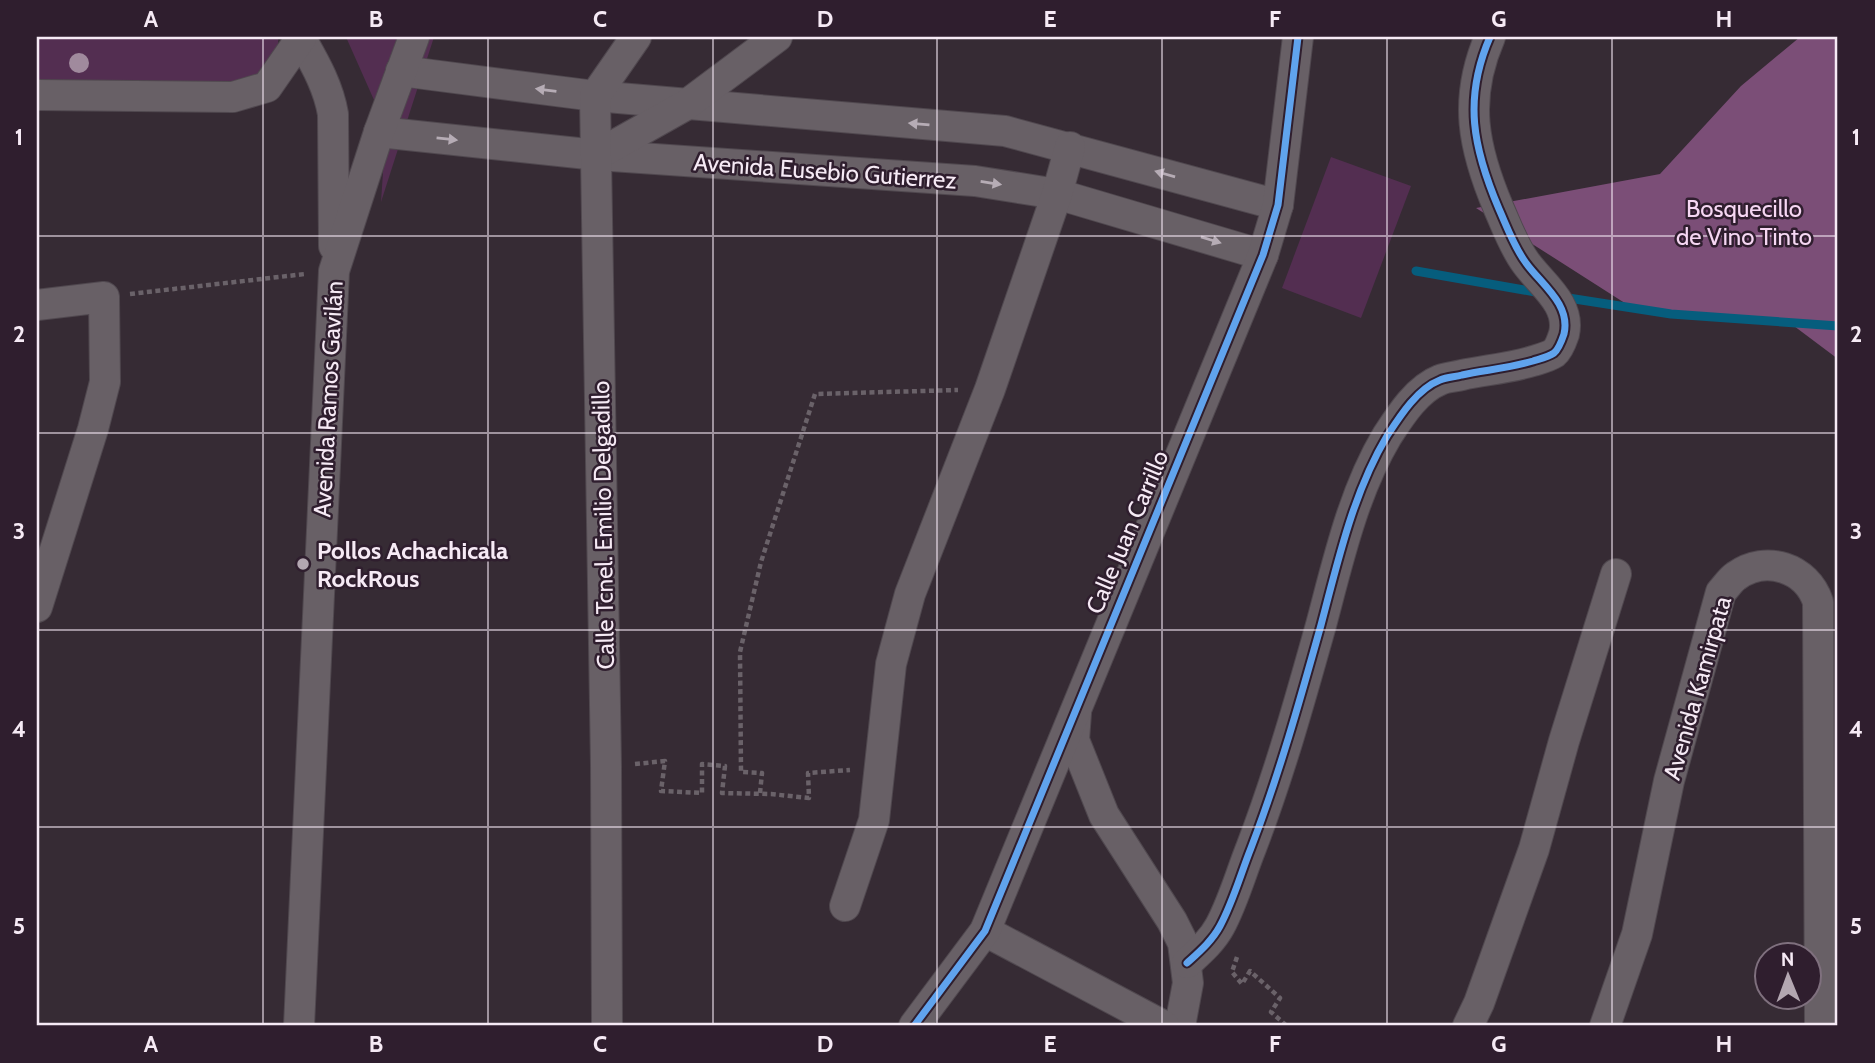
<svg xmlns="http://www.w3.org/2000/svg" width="1875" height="1063" font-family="Cabin,sans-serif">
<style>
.green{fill:#532e51}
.forest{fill:#7b4e77}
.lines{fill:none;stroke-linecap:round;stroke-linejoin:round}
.stream{stroke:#065d7d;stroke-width:9}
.minor-casing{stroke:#50484f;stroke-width:32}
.path{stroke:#6a6269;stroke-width:4.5;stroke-dasharray:5 3.5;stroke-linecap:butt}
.minor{stroke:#686066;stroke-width:30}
.cycleway-casing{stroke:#2f1e2e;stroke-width:11}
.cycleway{stroke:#60a3ed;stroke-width:7}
.tree{fill:#a08a9d}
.oneway{fill:#b6acb5}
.grid{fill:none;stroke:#f6eaf5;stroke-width:2;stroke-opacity:0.55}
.poi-dot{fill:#b3a7b1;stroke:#2f1e2e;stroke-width:2.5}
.labels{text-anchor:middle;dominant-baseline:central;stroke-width:5;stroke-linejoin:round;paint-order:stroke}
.street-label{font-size:24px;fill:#f6eaf5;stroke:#2f1e2e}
.park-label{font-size:24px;fill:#f6d7f3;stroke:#2f1e2e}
.poi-label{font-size:24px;font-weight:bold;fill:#f6eaf5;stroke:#2f1e2e;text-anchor:start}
.neatline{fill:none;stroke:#f6eaf5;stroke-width:2.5}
.grid-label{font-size:23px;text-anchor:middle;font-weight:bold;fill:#f6eaf5}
</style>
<rect width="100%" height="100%" fill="#362b34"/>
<g class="green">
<path d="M37,37H278C280,49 269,70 258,76C252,79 243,81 236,83L37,80Z"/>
<polygon points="346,37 434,37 381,202 386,127"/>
<polygon points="1331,157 1411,186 1361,318 1282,288"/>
</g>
<polygon class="forest" points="1800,37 1838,37 1838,359 1786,320 1631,307 1476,208 1660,174 1741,86"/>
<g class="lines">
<g class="stream">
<polyline points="1416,271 1541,293"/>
<polyline points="1562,297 1671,314 1838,326"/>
</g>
<defs>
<g id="minor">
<path d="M300,37C314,62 328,85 333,114L334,246"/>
<polyline points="401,71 595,96 1005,131 1278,205"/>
<polyline points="37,95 233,97 267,87 301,38"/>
<polyline points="379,132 597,155 975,181 1057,194 1263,255"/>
<polyline points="597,155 686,105 777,37"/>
<polyline points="37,305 104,297 105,382 93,429 37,607"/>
<polyline points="1076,713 1074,740 1104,815 1172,921 1183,943 1188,983 1180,1026"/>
<polyline points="845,906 874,820 891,664 910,594 990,389 1057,194 1070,147"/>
<polyline points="985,931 1164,1026"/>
<path d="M1187,963C1199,952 1212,941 1220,926C1233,902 1241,873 1251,848C1279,775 1300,700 1321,625C1338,561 1353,493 1387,436C1400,416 1417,389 1440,380C1447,377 1455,377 1462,375C1486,370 1510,368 1533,361C1539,359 1548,357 1554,353C1559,349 1562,340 1564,334C1571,304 1541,284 1526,263C1514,247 1507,227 1499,209C1473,148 1463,99 1490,37"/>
<polyline points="299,1026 334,271 379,132 414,37"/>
<polyline points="607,1026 606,766 595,96 636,37"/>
<polyline points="914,1026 985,931 1263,255 1278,205 1298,37"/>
<polyline points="1468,1026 1479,1003 1534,849 1564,741 1616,574"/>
<path d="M1605,1026L1637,934L1669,781L1721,592C1726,587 1730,580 1736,576C1766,554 1807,568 1818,602L1820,1026"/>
</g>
</defs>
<use href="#minor" class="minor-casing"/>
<g class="path">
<polyline points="130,294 305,274"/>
<polyline points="635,764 665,761 661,791 702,793 702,764 725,766 722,793 771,794 809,798 808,773 850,770"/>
<polyline points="760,793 762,773 741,772 740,652 761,562 815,394 958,390"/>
<polyline points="1237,957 1232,972 1242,984 1250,971 1280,998 1271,1012 1287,1026"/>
</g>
<use href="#minor" class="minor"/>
<defs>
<g id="cycleway">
<path d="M1187,963C1199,952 1212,941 1220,926C1233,902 1241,873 1251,848C1279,775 1300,700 1321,625C1338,561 1353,493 1387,436C1400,416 1417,389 1440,380C1447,377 1455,377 1462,375C1486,370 1510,368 1533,361C1539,359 1548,357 1554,353C1559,349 1562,340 1564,334C1571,304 1541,284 1526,263C1514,247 1507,227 1499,209C1473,148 1463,99 1490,37"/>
<polyline points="914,1026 985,931 1263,255 1278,205 1298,37"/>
</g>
</defs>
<use href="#cycleway" class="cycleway-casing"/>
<use href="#cycleway" class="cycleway"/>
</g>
<circle class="tree" cx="79" cy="63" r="10"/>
<defs><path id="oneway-solid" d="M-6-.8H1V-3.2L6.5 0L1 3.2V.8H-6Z" transform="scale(1.75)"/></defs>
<g class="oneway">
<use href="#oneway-solid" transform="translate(546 90) rotate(-173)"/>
<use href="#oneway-solid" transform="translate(919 124) rotate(-175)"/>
<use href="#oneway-solid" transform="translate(447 139) rotate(6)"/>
<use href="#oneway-solid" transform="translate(1165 174) rotate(-164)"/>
<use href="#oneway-solid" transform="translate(991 183) rotate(9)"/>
<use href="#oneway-solid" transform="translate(1211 240) rotate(17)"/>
</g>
<path class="grid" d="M263,37V1026M488,37V1026M713,37V1026M937,37V1026M1162,37V1026M1387,37V1026M1612,37V1026M37,236H1838M37,433H1838M37,630H1838M37,827H1838"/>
<circle class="poi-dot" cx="303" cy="564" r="7"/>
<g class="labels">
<g class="street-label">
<text transform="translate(825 171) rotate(4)">Avenida Eusebio Gutierrez</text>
<text transform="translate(328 399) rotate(-87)">Avenida Ramos Gavilán</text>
<text transform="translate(603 525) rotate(-91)">Calle Tcnel. Emilio Delgadillo</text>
<text transform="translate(1127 532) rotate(-67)">Calle Juan Carrillo</text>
<text transform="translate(1697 688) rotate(-74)">Avenida Kamirpata</text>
</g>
<g class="park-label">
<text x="1744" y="208">Bosquecillo<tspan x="1744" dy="28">de Vino Tinto</tspan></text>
</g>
<g class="poi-label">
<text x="317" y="550">Pollos Achachicala<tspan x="317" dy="28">RockRous</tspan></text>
</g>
</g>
<rect width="1875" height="1063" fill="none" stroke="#2f1e2e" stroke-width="77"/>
<g transform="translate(1788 976) rotate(359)"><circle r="33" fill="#2f1e2e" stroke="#7f707e" stroke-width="2"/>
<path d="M0-5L12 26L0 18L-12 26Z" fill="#b3a7b1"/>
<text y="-10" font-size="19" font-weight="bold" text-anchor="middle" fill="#f6eaf5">N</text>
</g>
<rect x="38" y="38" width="1798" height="986" class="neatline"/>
<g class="grid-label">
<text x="151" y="27">A</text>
<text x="376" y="27">B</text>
<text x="600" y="27">C</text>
<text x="825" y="27">D</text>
<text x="1050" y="27">E</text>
<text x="1275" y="27">F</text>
<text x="1499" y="27">G</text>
<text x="1724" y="27">H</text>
<text x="19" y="145">1</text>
<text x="1856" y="145">1</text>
<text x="19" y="342">2</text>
<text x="1856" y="342">2</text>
<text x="19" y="539">3</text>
<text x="1856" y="539">3</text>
<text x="19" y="737">4</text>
<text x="1856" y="737">4</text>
<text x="19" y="934">5</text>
<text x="1856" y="934">5</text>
<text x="151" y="1052">A</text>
<text x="376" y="1052">B</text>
<text x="600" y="1052">C</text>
<text x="825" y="1052">D</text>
<text x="1050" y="1052">E</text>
<text x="1275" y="1052">F</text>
<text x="1499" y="1052">G</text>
<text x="1724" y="1052">H</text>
</g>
</svg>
